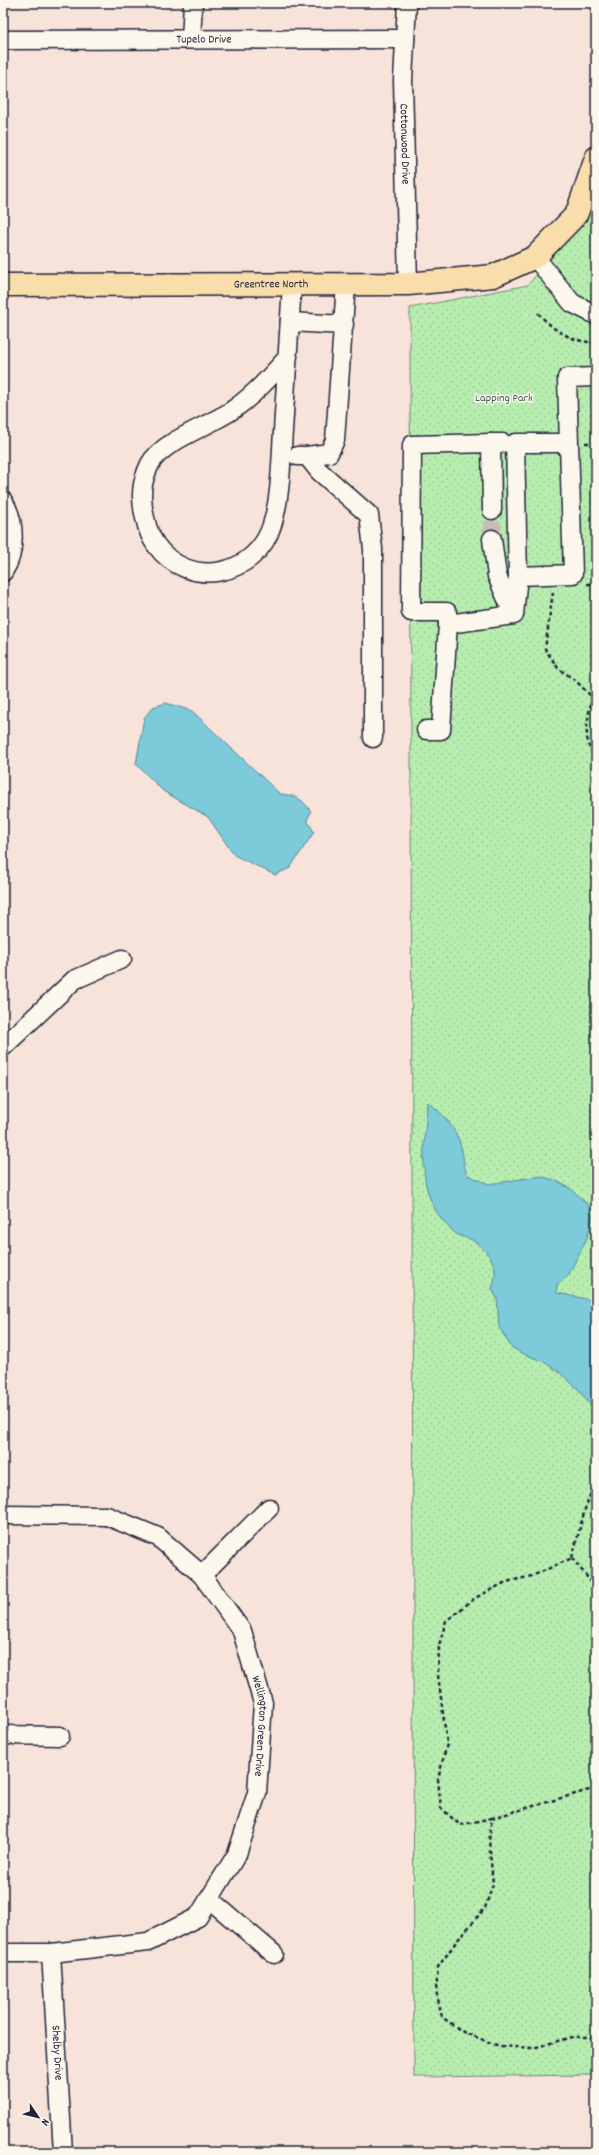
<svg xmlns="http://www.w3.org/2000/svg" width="599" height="2155" font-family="Dekko,sans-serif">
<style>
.park{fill:url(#park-dots);stroke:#6c8876}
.water{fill:#7ccada;stroke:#58879a}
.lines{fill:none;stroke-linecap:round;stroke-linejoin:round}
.minor-tunnel{stroke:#ccbcb9;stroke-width:18;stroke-dasharray:18 9;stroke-linecap:butt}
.minor-casing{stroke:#22223b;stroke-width:21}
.major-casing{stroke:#22223b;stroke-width:25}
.path{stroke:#22223b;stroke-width:2.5;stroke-dasharray:4 3;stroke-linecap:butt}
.minor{stroke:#fbf7ec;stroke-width:18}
.major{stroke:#f9ddab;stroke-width:22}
.labels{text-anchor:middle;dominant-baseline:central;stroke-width:3;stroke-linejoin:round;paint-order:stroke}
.street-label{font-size:12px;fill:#22223b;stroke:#fbf7ec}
.park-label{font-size:12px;fill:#475558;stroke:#fbf7ec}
</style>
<defs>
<pattern id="park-dots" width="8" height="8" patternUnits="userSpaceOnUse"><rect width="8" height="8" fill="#b7eeb0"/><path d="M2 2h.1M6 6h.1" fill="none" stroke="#9dcc98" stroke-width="1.8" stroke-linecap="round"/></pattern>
</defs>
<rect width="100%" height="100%" fill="#f7e3d9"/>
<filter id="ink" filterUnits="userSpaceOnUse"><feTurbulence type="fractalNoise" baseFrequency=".025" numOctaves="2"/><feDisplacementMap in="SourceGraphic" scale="8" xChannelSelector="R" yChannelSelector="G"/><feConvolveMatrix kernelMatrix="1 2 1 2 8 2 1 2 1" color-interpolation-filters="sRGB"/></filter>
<g filter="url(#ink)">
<polygon class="park" points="596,166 596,2075 414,2077 410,308 528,285 575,228"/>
<g class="water">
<path d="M166,703L192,711L280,794C296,795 303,799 311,812L307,820L314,832L290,868L275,875L234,855L208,817L163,791L136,764L144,718L153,707Z"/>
<path d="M427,1102C442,1112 457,1129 461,1147C464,1156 463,1165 467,1175L489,1184L541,1176L557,1181L571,1189L588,1205L593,1216L587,1238L568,1276L557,1285V1293L596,1301V1413L579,1390L558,1371L542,1361L519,1352L511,1347L499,1327L497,1298L492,1289C493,1284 495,1279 495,1274C496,1261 482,1245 472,1240C466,1237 460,1237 455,1233C444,1224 434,1210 429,1196C419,1166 426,1133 427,1102Z"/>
</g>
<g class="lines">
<polyline class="minor-tunnel" points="492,539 492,510"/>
<defs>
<g id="minor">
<path id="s1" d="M407,3L403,80L408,284"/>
<polyline points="191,39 193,3"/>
<path id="s2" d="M3,40L405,39"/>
<polyline points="535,257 572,303 596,315"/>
<polyline points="290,322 344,325"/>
<path d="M288,357C271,376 255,394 234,409C212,425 163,440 150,464C141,482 140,498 145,518C147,527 150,537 156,545C188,590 256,577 272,525C281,497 281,461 283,431C286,382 289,333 292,284"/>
<polyline points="568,443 515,443 518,576 573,574 567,378 596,377"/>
<polyline points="297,456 307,456 329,453 335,440 346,284"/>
<polyline points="307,456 319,471 369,515 373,549 373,738"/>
<path d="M3,501C16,521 16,553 3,572"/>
<polyline points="492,510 491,443 503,443"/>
<polyline points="492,539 497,576 513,613"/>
<polyline points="448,624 514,615 518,576"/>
<polyline points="426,730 441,730 448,624 447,612 411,612 412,445 491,443"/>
<polyline points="3,1047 74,980 122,959"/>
<path id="s3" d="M3,1515L107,1516L158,1537L202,1575L242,1631L263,1703L257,1793L237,1854L198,1917L148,1942L51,1953H3"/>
<polyline points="202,1575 269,1508"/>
<polyline points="3,1735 60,1736"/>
<polyline points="209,1899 274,1954"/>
<path id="s4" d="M51,1953L63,2152"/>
</g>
<g id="major">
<path id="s5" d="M3,285L408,284L493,276L535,257L572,219L577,213L596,158"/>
</g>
</defs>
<use href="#minor" class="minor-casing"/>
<use href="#major" class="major-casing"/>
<g class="path">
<path d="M538,313C555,332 571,341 596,343"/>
<polyline points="585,443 596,443"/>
<polyline points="587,584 596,584"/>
<polyline points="553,592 545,649 558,668 576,681 596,701"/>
<path d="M592,696C588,720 581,738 596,760"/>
<polyline points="572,1558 585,1509 596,1479"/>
<polyline points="572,1558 596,1588"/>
<polyline points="596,1788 492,1818 489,1841 493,1884 485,1908 456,1942 438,1967 436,1990 442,2017 463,2032 499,2046 533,2048 572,2037 596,2037"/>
<polyline points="492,1818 460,1825 441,1808 438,1779 447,1744 438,1675 439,1645 446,1621 475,1598 506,1582 532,1576 572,1558"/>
</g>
<use href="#minor" class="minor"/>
<use href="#major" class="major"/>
</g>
</g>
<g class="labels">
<g class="street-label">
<text stroke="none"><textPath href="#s2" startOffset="201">Tupelo Drive</textPath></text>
<text stroke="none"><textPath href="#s1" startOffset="141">Cottonwood Drive</textPath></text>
<text stroke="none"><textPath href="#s5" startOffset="268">Greentree North</textPath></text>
<text stroke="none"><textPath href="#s3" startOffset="384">Wellington Green Drive</textPath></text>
<text stroke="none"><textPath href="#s4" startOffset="100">Shelby Drive</textPath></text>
</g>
<g class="park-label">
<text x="504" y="398">Lapping Park</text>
</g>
</g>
<rect width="599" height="2155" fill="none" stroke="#fbf7ec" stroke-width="16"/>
<rect x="8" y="8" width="583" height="2139" fill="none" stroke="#22223b" stroke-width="1.5" filter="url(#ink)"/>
<g transform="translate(38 2117) rotate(125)" stroke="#fbf7ec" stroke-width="3" paint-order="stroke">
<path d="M0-3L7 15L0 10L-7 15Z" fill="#22223b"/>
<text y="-6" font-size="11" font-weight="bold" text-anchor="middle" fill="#22223b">N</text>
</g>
</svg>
